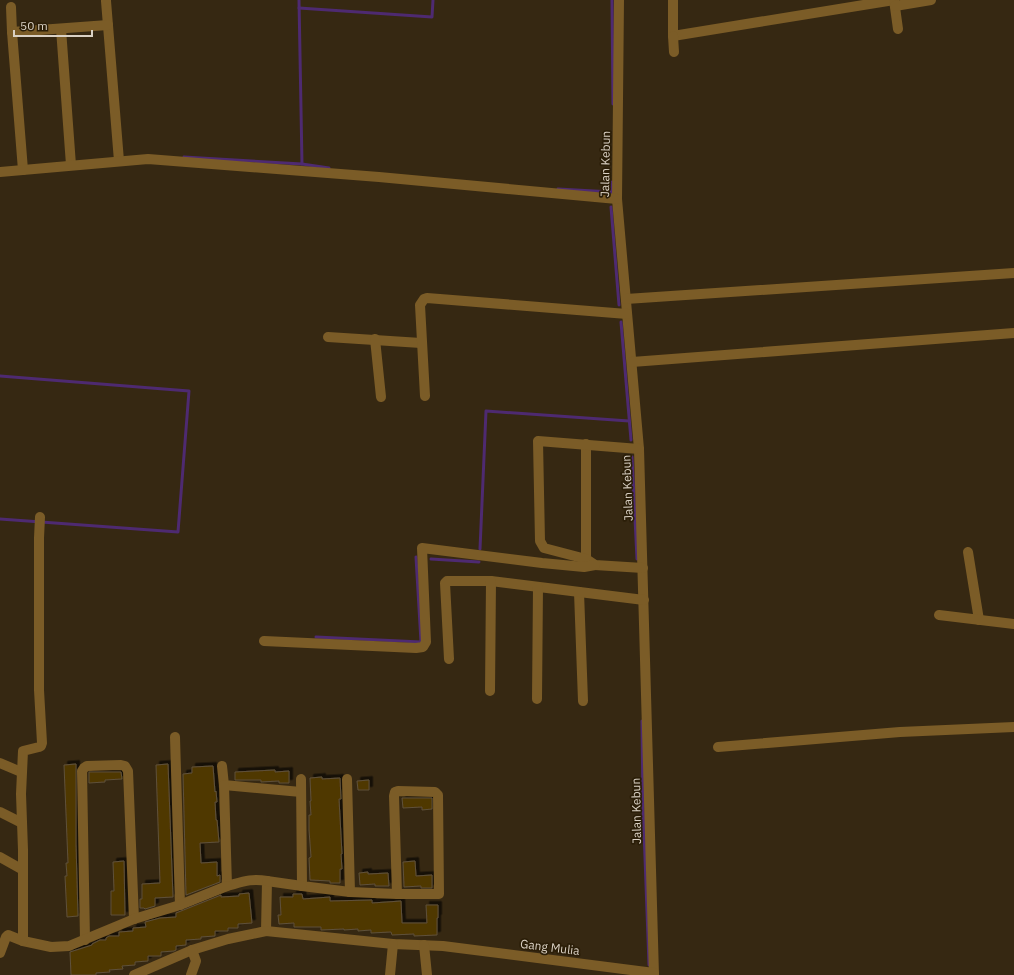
<svg xmlns="http://www.w3.org/2000/svg" width="1014" height="975" font-family="'IBM Plex Sans',sans-serif">
<style>
.lines{fill:none;stroke-linecap:round;stroke-linejoin:round}
.stream{stroke:#4e2a71;stroke-width:3}
.building{fill:#503703;stroke:#5f513a;filter:url(#shadow)}
.minor{stroke:#7b5c27;stroke-width:10}
.labels{text-anchor:middle;dominant-baseline:central;stroke-width:3.5;stroke-linejoin:round;paint-order:stroke}
.street-label{font-size:12px;fill:#dad1c4;stroke:#2b1e08}
</style>
<defs>
<filter id="shadow"><feDropShadow dx="3.5" dy="-3.5" stdDeviation="0" flood-color="#0009"/></filter>
</defs>
<rect width="100%" height="100%" fill="#362812"/>
<g class="lines">
<g class="stream">
<polyline points="612,0 613,104"/>
<polyline points="299,8 432,17 433,0"/>
<polyline points="184,157 302,164 299,0"/>
<polyline points="302,164 329,168"/>
<polyline points="558,189 612,192"/>
<polyline points="612,193 612,182"/>
<polyline points="611,207 619,305"/>
<polyline points="621,322 631,440"/>
<polyline points="0,376 189,391 178,532 0,519"/>
<polyline points="632,457 637,559"/>
<polyline points="480,549 486,411 629,421"/>
<polyline points="431,559 479,562"/>
<polyline points="316,637 421,642 416,557"/>
<polyline points="642,721 643,804 649,965"/>
</g>
</g>
<g class="building">
<polygon points="76,764 76,844 78,916 67,917 65,876 67,876 66,863 68,863 64,765"/>
<polygon points="168,764 173,897 155,898 155,906 145,909 144,908 140,908 140,899 142,899 142,884 160,883 156,765"/>
<polygon points="213,766 215,792 216,791 217,802 215,802 216,820 217,820 219,842 200,843 201,863 217,862 217,876 220,875 220,882 186,895 183,774 192,773 192,767"/>
<polygon points="275,770 275,772 289,771 289,783 279,783 279,781 261,782 261,780 235,780 235,772"/>
<polygon points="121,772 122,779 105,780 105,782 89,783 89,772"/>
<polygon points="322,777 322,779 340,778 341,799 339,799 342,854 341,854 342,869 340,869 340,883 330,883 330,881 310,880 309,858 311,857 309,830 309,815 311,815 310,801 311,801 310,778"/>
<polygon points="369,780 369,790 358,790 357,781"/>
<polygon points="402,798 432,798 432,809 422,810 422,807 403,808"/>
<polygon points="124,861 125,915 111,915 111,891 114,891 113,862"/>
<polygon points="415,861 416,876 432,875 432,888 421,888 421,886 404,887 403,862"/>
<polygon points="368,872 368,874 388,873 389,886 375,886 375,884 360,885 359,873"/>
<polygon points="249,893 252,923 238,924 238,928 228,928 228,931 215,931 215,936 201,937 201,939 186,940 186,945 176,946 176,950 174,951 161,952 161,956 148,956 148,961 135,962 135,965 122,966 123,969 109,970 110,972 96,973 96,975 71,975 70,952 92,945 92,944 100,940 106,940 106,938 109,936 119,936 119,932 133,931 133,928 146,927 145,922 160,918 176,917 176,913 221,895 221,897 239,896 239,894"/>
<polygon points="293,894 302,894 303,899 330,897 330,901 372,900 372,903 401,901 402,923 427,923 426,905 438,905 438,918 437,918 437,935 414,936 414,934 392,935 391,932 371,933 371,930 358,931 358,929 344,930 344,929 321,930 321,927 294,927 294,923 279,924 278,915 281,915 280,897 293,897"/>
</g>
<g class="lines">
<g class="minor">
<polyline points="619,0 617,199 639,449 654,975"/>
<polyline points="673,0 673,36 894,0"/>
<polyline points="894,0 898,29"/>
<polyline points="106,1 119,161"/>
<polyline points="895,6 931,0"/>
<polyline points="11,7 12,32"/>
<polyline points="61,29 71,165"/>
<polyline points="673,36 674,52"/>
<polyline points="23,170 12,32 108,25"/>
<polyline points="0,172 148,159 379,177 617,199"/>
<polyline points="626,299 1014,273"/>
<polyline points="328,337 421,343"/>
<polyline points="375,339 381,397"/>
<polyline points="632,362 1014,333"/>
<polyline points="425,396 420,305 424,299 427,298 627,314"/>
<polyline points="586,444 586,559"/>
<polyline points="639,449 538,441 540,541 544,548 586,559 595,565 643,568"/>
<polyline points="968,552 979,620"/>
<polyline points="579,592 583,701"/>
<polyline points="939,615 1014,624"/>
<polyline points="264,641 416,648 423,647 426,642 422,548 542,563 584,567 595,565"/>
<polyline points="449,659 445,583 447,581 491,581 644,600"/>
<polyline points="490,691 491,581"/>
<polyline points="537,699 538,587"/>
<polyline points="175,737 180,905"/>
<polyline points="718,747 900,732 1014,727"/>
<polyline points="0,763 21,772"/>
<polyline points="222,766 224,785 301,792"/>
<polyline points="301,779 302,886 350,892"/>
<polyline points="347,779 350,892 397,894"/>
<path d="M224,785L227,886C242,882 251,878 267,881L266,931L393,944L443,946L654,973"/>
<polygon points="398,791 435,792 438,795 439,894 397,894 394,796 395,792"/>
<polyline points="0,812 22,823"/>
<polyline points="0,857 23,870"/>
<polyline points="267,881 302,886"/>
<polyline points="85,940 82,771 84,768 87,766 121,765 125,766 128,771 134,919"/>
<polyline points="23,941 51,947 69,946 134,919 180,905 227,886"/>
<polyline points="424,945 427,975"/>
<polyline points="0,953 6,937 8,935 23,941 23,850 21,794 23,751 39,747 41,746 42,743 39,690 39,538 40,517"/>
<polyline points="134,975 192,950 228,939 266,931"/>
<polyline points="191,975 196,961 192,950"/>
<polyline points="390,975 393,944"/>
</g>
</g>
<g class="labels">
<g class="street-label">
<text transform="translate(605 164) rotate(-89)">Jalan Kebun</text>
<text transform="translate(627 488) rotate(-92)">Jalan Kebun</text>
<text transform="translate(636 811) rotate(-91)">Jalan Kebun</text>
<text transform="translate(550 947) rotate(7)">Gang Mulia</text>
</g>
</g>
<path d="M14 30v6h78v-6" fill="none" stroke="#dad1c4" stroke-width="2"/>
<text x="20" y="30" font-size="12" fill="#dad1c4" stroke="#2b1e08" stroke-width="3" paint-order="stroke">50 m</text>
</svg>
